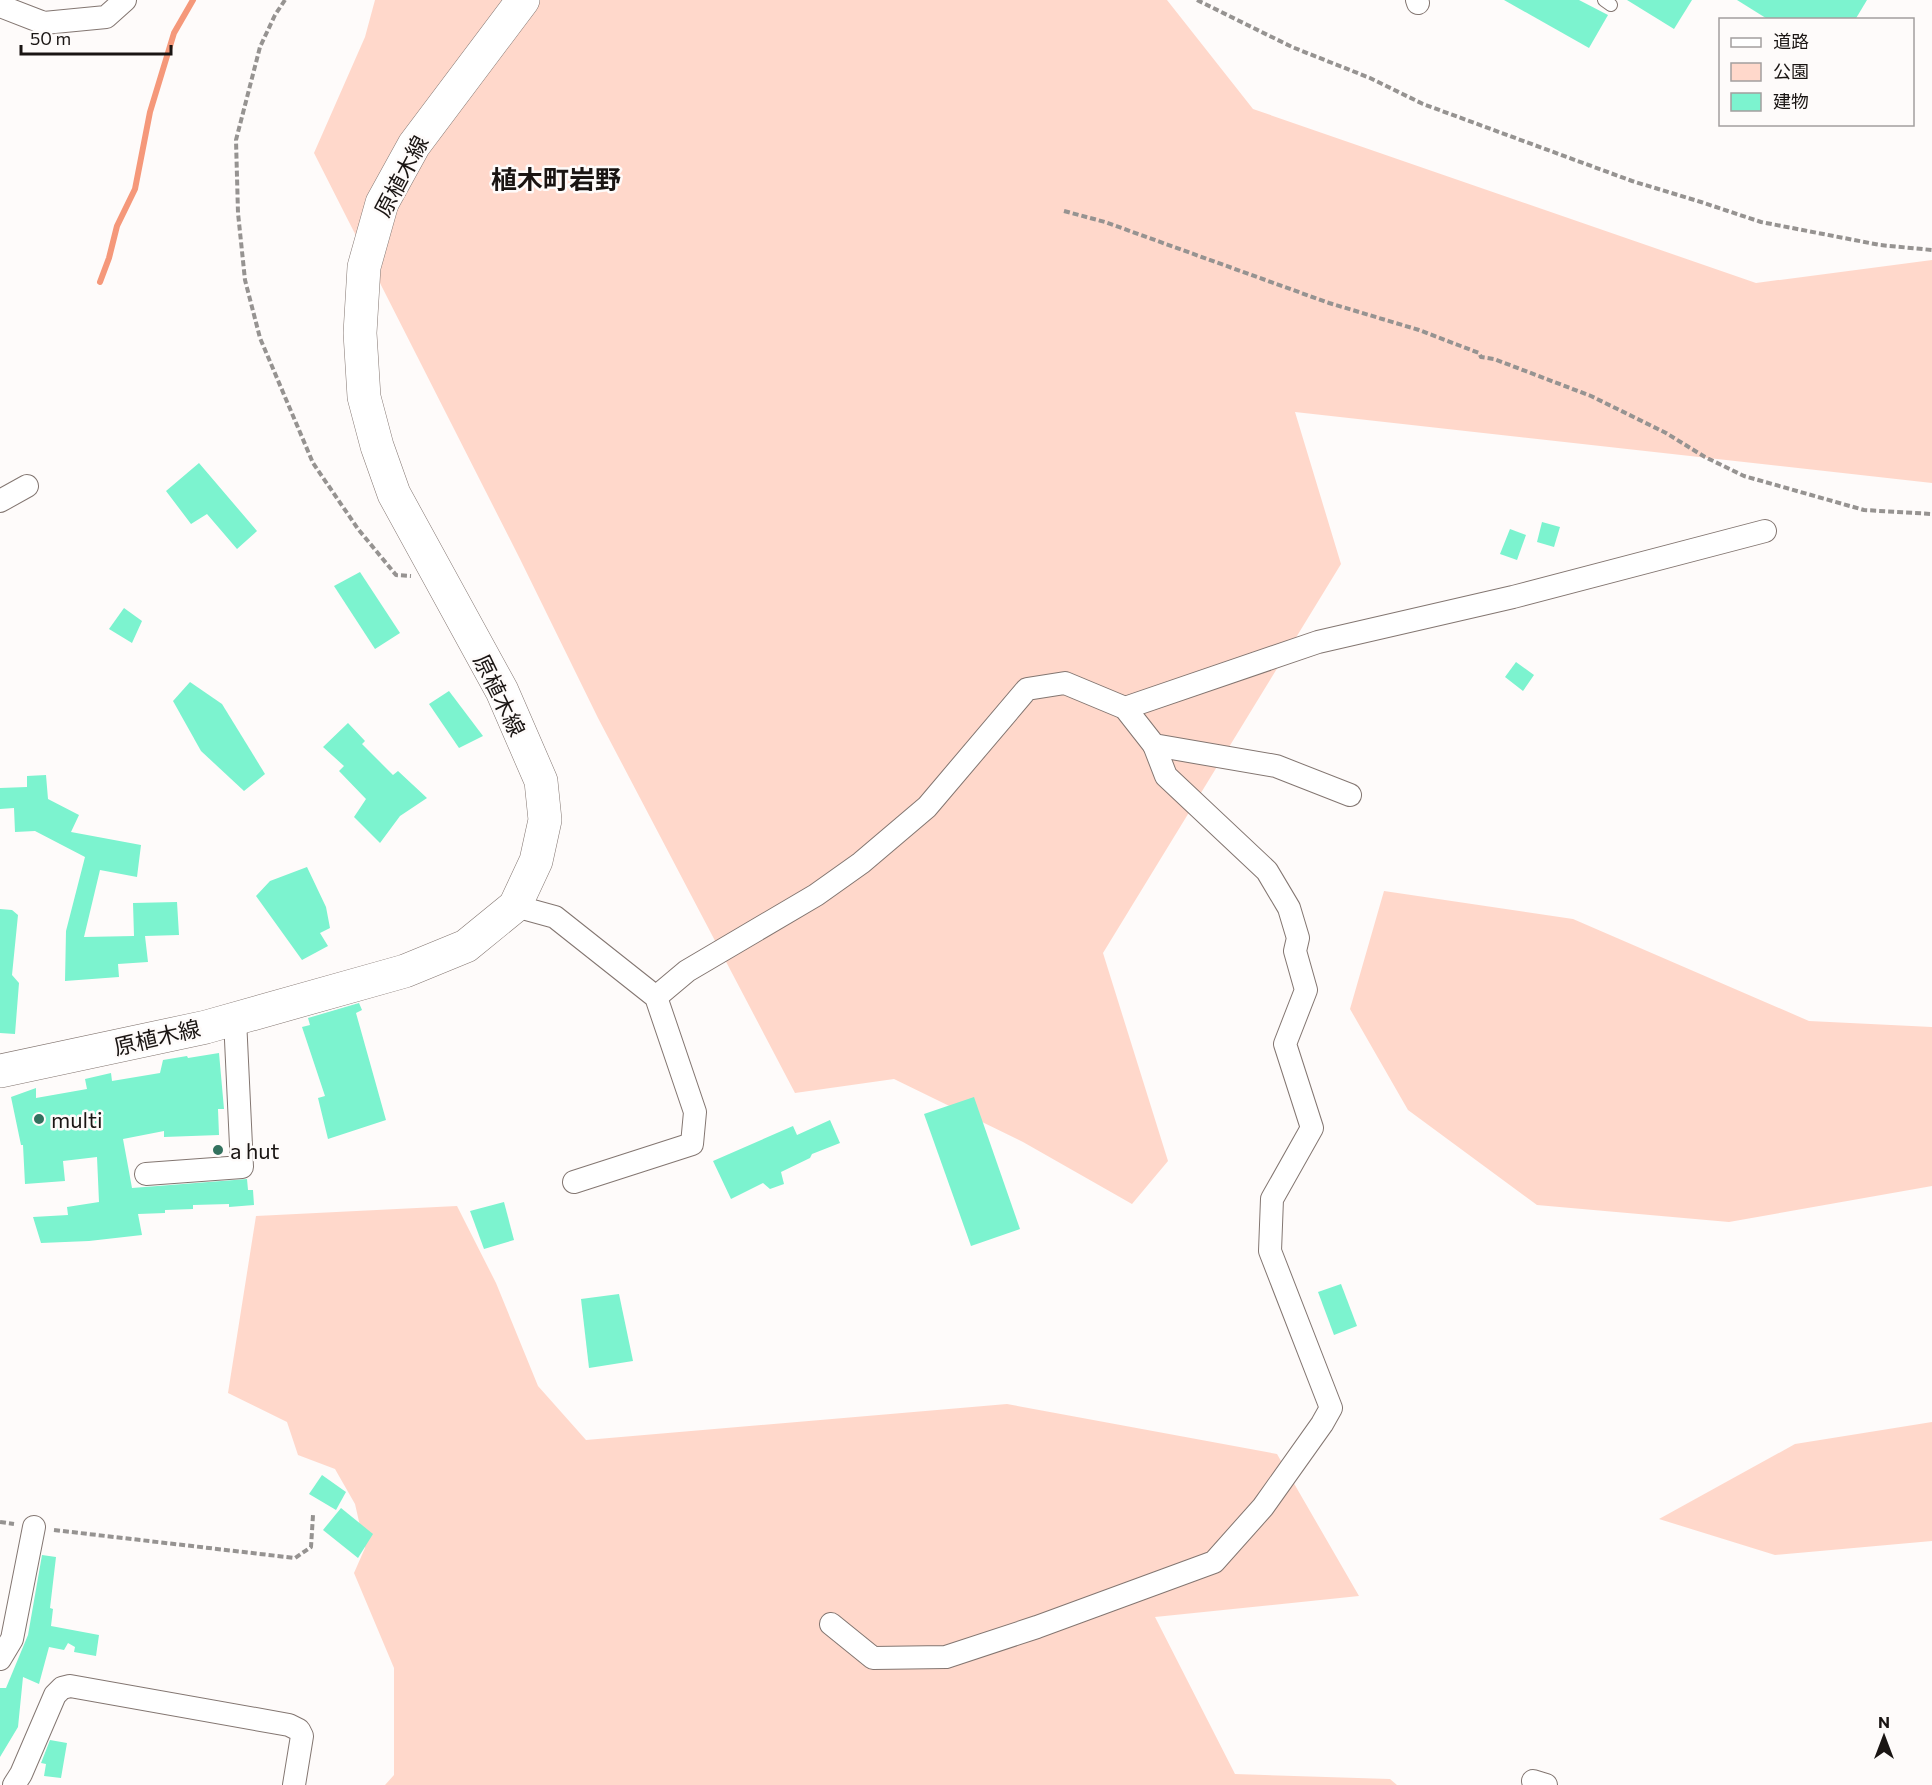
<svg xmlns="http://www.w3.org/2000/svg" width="1932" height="1785" font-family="Commissioner,'Noto Sans JP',sans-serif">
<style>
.green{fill:#ffd8cb}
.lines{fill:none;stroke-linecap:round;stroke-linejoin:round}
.stream{stroke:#f5987a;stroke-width:6}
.building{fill:#7cf3cf}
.lane-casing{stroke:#837671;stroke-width:14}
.street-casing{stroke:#837671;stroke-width:24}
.secondary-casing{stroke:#837671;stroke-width:34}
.path{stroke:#969391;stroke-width:4;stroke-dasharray:6 3;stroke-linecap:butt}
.lane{stroke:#fff;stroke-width:12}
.street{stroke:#fff;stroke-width:22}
.secondary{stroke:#fff;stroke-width:33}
.poi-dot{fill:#32715e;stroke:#fefbfa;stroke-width:2}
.labels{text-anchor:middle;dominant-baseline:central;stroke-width:5;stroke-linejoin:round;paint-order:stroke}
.street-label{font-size:22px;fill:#1a1513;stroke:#fefbfa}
.poi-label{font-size:22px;fill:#1a1513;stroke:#fefbfa;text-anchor:start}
.quarter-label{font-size:26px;font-weight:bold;fill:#1a1513;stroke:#fefbfa}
</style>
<rect width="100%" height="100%" fill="#fefbfa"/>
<g class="green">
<polygon points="375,0 1167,0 1253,109 1756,283 1932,260 1932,483 1295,412 1341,564 1103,953 1168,1161 1132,1204 1023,1142 894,1079 795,1093 598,718 520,559 314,153 365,37"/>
<polygon points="1384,891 1573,919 1809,1021 1932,1027 1932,1186 1729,1222 1537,1205 1408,1110 1350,1009"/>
<polygon points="457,1206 496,1283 538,1386 586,1440 1007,1404 1277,1454 1359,1596 1155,1617 1235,1774 1390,1779 1397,1785 385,1785 394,1775 394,1668 354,1573 365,1548 355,1504 335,1469 298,1455 287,1422 228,1393 256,1216"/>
<polygon points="1932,1422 1932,1541 1775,1555 1659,1519 1795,1444"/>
</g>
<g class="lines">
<polyline class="stream" points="100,282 109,258 117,226 135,189 150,112 174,33 193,0"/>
</g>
<g class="building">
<polygon points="1504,0 1579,0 1608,15 1589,48"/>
<polygon points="1627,0 1692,0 1674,29"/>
<polygon points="1737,0 1867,0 1855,20 1769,20"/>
<polygon points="199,463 257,531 237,549 207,514 191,524 166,491"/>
<polygon points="1542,522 1560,527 1554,547 1537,542"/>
<polygon points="1510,529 1526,535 1517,560 1500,554"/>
<polygon points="360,572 400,633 375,649 334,586"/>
<polygon points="124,608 142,621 132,643 109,629"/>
<polygon points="1516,662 1534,675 1523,691 1505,677"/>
<polygon points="190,682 222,704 265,774 244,791 201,751 173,701"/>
<polygon points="449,691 483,736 459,748 429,704"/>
<polygon points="348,723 365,741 362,744 393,775 398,771 427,798 400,816 380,843 354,817 366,799 339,771 344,766 323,747"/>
<polygon points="46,775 48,799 79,815 71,832 141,845 137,877 100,870 84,937 134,936 133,903 177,902 179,935 145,936 148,962 118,964 119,977 65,981 66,931 85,857 35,831 15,832 14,808 0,809 0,788 27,787 27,776"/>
<polygon points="307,867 326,907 330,928 320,933 328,946 302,960 256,896 270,881"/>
<polygon points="0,909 12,910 18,915 12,975 19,983 15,1034 0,1033"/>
<polygon points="359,1003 362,1010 356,1013 386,1120 328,1139 318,1098 325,1096 302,1027 310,1025 308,1018"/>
<polygon points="219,1053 224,1109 218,1109 219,1135 164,1137 164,1131 123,1139 132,1188 247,1179 248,1190 253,1190 254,1205 229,1207 229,1204 193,1205 193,1209 165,1210 165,1213 138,1214 142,1235 89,1241 41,1243 33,1217 68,1215 67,1207 99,1202 97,1157 63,1161 65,1181 25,1184 23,1145 21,1145 11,1097 36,1088 36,1098 87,1089 85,1079 111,1073 112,1081 160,1073 163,1060 187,1056 188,1058"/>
<polygon points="974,1097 1020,1229 971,1246 924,1114"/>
<polygon points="830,1120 840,1143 812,1154 810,1158 781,1172 784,1184 770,1189 763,1183 731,1199 713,1161 793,1126 797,1135"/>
<polygon points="504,1202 514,1240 484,1249 470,1211"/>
<polygon points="1341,1284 1357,1326 1334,1335 1318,1292"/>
<polygon points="619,1294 633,1361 589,1368 581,1299"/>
<polygon points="322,1475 346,1492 336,1510 309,1494"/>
<polygon points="341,1508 373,1534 358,1558 323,1530"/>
<polygon points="42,1555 56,1557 50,1608 53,1609 51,1626 99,1635 96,1656 74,1652 75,1647 68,1643 64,1650 49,1647 39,1684 23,1677 18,1727 0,1757 0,1688 6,1688 28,1635"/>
<polygon points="50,1740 67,1743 61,1778 44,1776 46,1764 41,1763"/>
</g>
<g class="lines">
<defs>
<polyline id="lane" points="1604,0 1611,5"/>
<g id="street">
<polyline points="1417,0 1418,3"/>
<polyline points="0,6 44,23 106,17 125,0"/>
<polyline points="0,501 27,486"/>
<polyline points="1125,708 1318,642 1513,597 1765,531"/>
<polyline points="515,906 555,917 656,997 695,1112 692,1144 574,1182"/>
<polyline points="656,997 687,971 816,895 861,863 927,807 1027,689 1065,683 1125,708 1154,745 1276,766 1350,795"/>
<polyline points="146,1174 242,1167 235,1019"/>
<polyline points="831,1624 873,1658 946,1657 1037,1627 1214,1562 1263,1507 1322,1424 1331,1408 1270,1251 1272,1199 1312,1128 1285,1044 1306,990 1295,951 1298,938 1289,908 1267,871 1166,776 1154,745"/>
<polyline points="0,1659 12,1639 34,1527"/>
<polyline points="1533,1781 1546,1785"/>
<polyline points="14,1785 21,1774 55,1695 62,1688 70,1686 289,1725 299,1730 302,1736 294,1785"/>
</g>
<polyline id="secondary" points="0,1071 206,1027 405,971 466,946 515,906 536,861 545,820 541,781 502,691 394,494 377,446 364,397 360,333 364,267 382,203 414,145 523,0"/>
</defs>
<use href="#lane" class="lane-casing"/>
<use href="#street" class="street-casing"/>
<use href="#secondary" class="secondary-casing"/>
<g class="path">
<polyline points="285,0 275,15 260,47 236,140 238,213 245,280 260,338 313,463 358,529 396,575 411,576"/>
<polyline points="1197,0 1292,47 1370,78 1423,104 1632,181 1701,202 1761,222 1880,245 1932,250"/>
<polyline points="1064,211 1105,222 1329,303 1419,330 1479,353 1481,357 1494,359 1591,396 1666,433 1705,457 1744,476 1864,510 1932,514"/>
<polyline points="0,1522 14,1524"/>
<polyline points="54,1530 295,1558 311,1547 313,1515"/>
</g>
<use href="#lane" class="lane"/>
<use href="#street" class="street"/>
<use href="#secondary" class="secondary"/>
</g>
<g class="poi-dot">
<circle cx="39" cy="1119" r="6"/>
<circle cx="218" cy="1150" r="6"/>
</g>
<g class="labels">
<g class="street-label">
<text transform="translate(401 176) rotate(-62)">原植木線</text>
<text transform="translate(500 695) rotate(64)">原植木線</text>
<text transform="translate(157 1037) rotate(-13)">原植木線</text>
</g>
<g class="poi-label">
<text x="51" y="1119">multi</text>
<text x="230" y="1150">a hut</text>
</g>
<g class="quarter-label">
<text x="556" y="178">植木町岩野</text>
</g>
</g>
<rect x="1719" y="18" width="195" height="108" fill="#fefbfa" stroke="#a39f9e" stroke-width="1.5"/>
<rect x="1731" y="38" width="30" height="9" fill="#ffffff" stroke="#a39f9e" stroke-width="1.5"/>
<text x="1773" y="48" font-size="18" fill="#1a1513">道路</text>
<rect x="1731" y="63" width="30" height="18" fill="#ffd8cb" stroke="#a39f9e" stroke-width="1.5"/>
<text x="1773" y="78" font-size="18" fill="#1a1513">公園</text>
<rect x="1731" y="93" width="30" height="18" fill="#7cf3cf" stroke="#a39f9e" stroke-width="1.5"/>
<text x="1773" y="108" font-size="18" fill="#1a1513">建物</text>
<g transform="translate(1884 1737)" stroke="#fefbfa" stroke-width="4.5" paint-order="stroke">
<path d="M0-4.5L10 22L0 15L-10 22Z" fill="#1a1513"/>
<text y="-9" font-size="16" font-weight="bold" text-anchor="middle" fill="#1a1513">N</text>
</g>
<path d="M21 45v9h150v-9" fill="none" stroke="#1a1513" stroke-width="3"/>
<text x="30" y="45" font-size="18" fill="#1a1513" stroke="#fefbfa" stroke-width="4.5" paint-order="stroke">50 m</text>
</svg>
